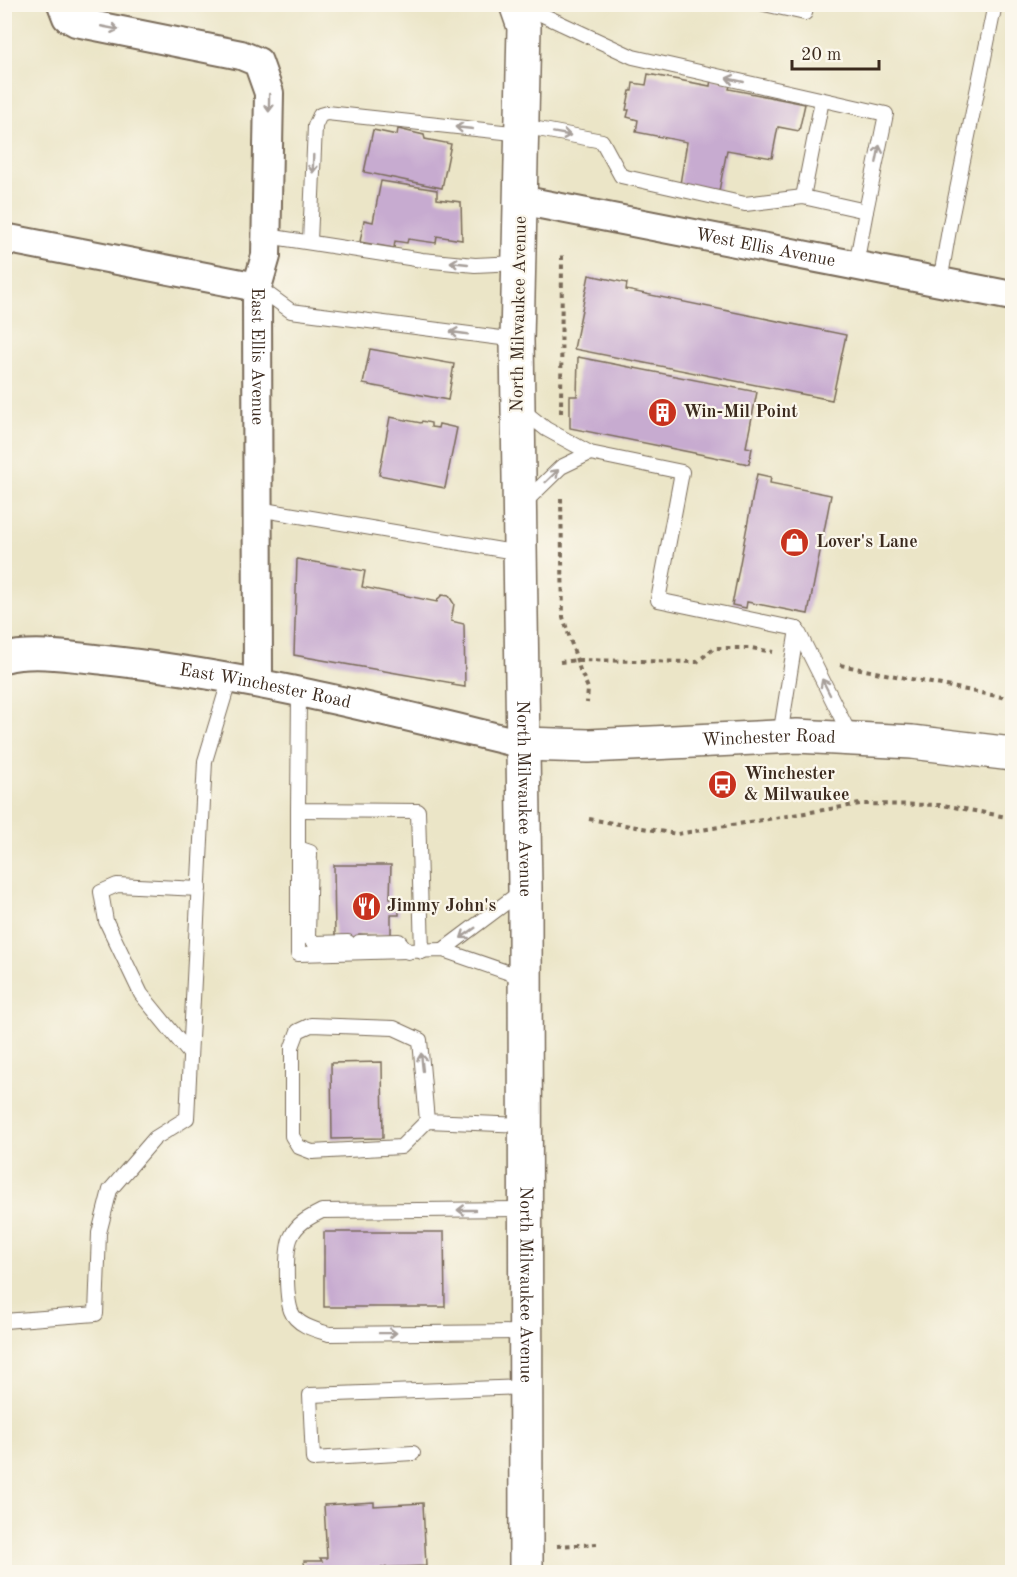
<svg xmlns="http://www.w3.org/2000/svg" width="1017" height="1577" font-family="'Old Standard TT',serif">
<style>
.building{fill:#c7abd0}
.lines{fill:none;stroke-linecap:round;stroke-linejoin:round}
.lane-casing{stroke:#796b59;stroke-width:16}
.street-casing{stroke:#796b59;stroke-width:32}
.secondary-casing{stroke:#796b59;stroke-width:36}
.primary-casing{stroke:#796b59;stroke-width:36}
.path{stroke:#796b59;stroke-width:4;stroke-dasharray:4.5 4.5;stroke-linecap:butt}
.lane{stroke:#fff;stroke-width:14}
.street{stroke:#fff;stroke-width:28}
.secondary{stroke:#fff;stroke-width:33}
.primary{stroke:#fff;stroke-width:33}
.oneway{stroke:#a79f9a}
.labels{text-anchor:middle;dominant-baseline:central;stroke-width:4.5;stroke-linejoin:round;paint-order:stroke}
.street-label{font-size:18px;fill:#3b2a1e;stroke:#fbf7ec}
.poi-label{font-size:18px;font-weight:bold;fill:#3b2a1e;stroke:#fbf7ec;text-anchor:start}
</style>
<rect width="100%" height="100%" fill="#fbf7ec"/>
<filter id="ink" filterUnits="userSpaceOnUse"><feTurbulence type="fractalNoise" baseFrequency=".0167" numOctaves="2"/><feDisplacementMap in="SourceGraphic" scale="12" xChannelSelector="R" yChannelSelector="G"/><feConvolveMatrix kernelMatrix="1 2 1 2 8 2 1 2 1" color-interpolation-filters="sRGB"/></filter>
<filter id="wash" filterUnits="userSpaceOnUse"><feTurbulence type="fractalNoise" baseFrequency=".008" numOctaves="4" result="noise"/><feDisplacementMap in="SourceGraphic" scale="24" xChannelSelector="R" yChannelSelector="G"/><feGaussianBlur stdDeviation="1.35" result="paint"/><feColorMatrix in="noise" values="0 0 0 0 0 0 0 0 0 0 0 0 0 0 0 0 0 1.4 0 .05"/><feComposite in="paint" operator="in"/></filter>
<g filter="url(#wash)">
<rect width="100%" height="100%" fill="#ebe5c7"/>
<g id="blocks">
<g class="building">
<polygon points="648,74 710,86 711,79 731,83 729,89 805,104 799,131 778,127 772,158 727,150 719,191 680,184 687,142 636,132 638,120 627,117 629,110 626,110 630,91 632,91 633,83 646,85"/>
<polygon points="398,129 424,135 425,139 451,144 442,188 364,172 373,130 397,135"/>
<polygon points="381,181 437,190 437,199 461,202 462,240 437,236 436,243 408,239 407,243 395,241 394,248 360,242 364,220 373,222"/>
<polygon points="589,275 627,283 626,290 846,335 832,400 574,349"/>
<polygon points="370,349 454,364 448,400 363,384"/>
<polygon points="578,357 757,392 746,447 752,448 749,464 570,428 570,396 577,396"/>
<polygon points="390,417 421,423 422,421 431,423 431,427 438,428 439,424 457,428 445,488 379,475"/>
<polygon points="757,474 771,477 770,483 831,495 808,614 747,602 746,608 732,605"/>
<polygon points="297,559 365,571 362,587 437,602 438,599 442,595 449,596 454,604 451,621 464,624 465,687 452,685 453,683 294,655"/>
<polygon points="334,865 391,865 390,898 399,898 399,915 391,915 391,935 359,934 359,943 335,937"/>
<polygon points="382,1062 383,1138 332,1139 331,1063"/>
<polygon points="324,1232 444,1232 445,1307 324,1307"/>
<polygon points="374,1502 374,1506 423,1503 426,1566 321,1570 305,1569 304,1561 322,1561 320,1558 327,1558 324,1505"/>
</g>
</g>
</g>
<g filter="url(#ink)">
<use href="#blocks" fill-opacity="0" stroke="#796b59" stroke-width="1.5"/>
<g class="lines">
<defs>
<g id="lane">
<polyline points="764,4 805,13 807,4"/>
<polyline points="532,10 633,57 886,114 866,211"/>
<polyline points="522,126 602,141 621,176 745,204 803,197 866,211 856,265"/>
<polyline points="803,197 822,100"/>
<polyline points="267,236 422,260 475,265 518,263"/>
<polyline points="310,241 315,126 320,115 327,113 522,134"/>
<polyline points="940,282 950,224 995,4"/>
<polyline points="258,287 291,311 517,340"/>
<polyline points="521,409 546,429 590,453 682,472 658,600 797,629"/>
<polyline points="523,504 561,467 590,453"/>
<polyline points="258,509 520,553"/>
<polyline points="797,629 851,737"/>
<polyline points="299,693 298,810 418,811 422,952"/>
<polyline points="780,736 797,629"/>
<polyline points="298,810 298,954 443,950 524,978"/>
<polyline points="298,848 310,852 308,937 315,943 348,942"/>
<polyline points="359,942 399,941 408,952"/>
<polyline points="443,950 523,890"/>
<polyline points="190,1054 141,994 106,921 101,892 117,885 199,889"/>
<polyline points="427,1121 420,1040 394,1028 311,1025 298,1031 292,1047 292,1136 299,1147 312,1152 401,1147 427,1121 524,1125"/>
<path d="M525,1209L322,1211C310,1217 297,1223 291,1237C285,1250 286,1297 291,1311C296,1325 316,1330 329,1334L526,1332"/>
<polyline points="4,1321 96,1314 99,1233 110,1190 155,1138 187,1118 205,761 230,678"/>
<polyline points="413,1453 313,1459 310,1395 526,1387"/>
</g>
<g id="street">
<polyline points="62,4 67,17 76,22 241,55 258,62 269,93 266,256 257,287"/>
<path id="s1" d="M520,200L1012,296"/>
<path id="s2" d="M4,238L257,287L258,683"/>
<path id="s3" d="M4,658C32,650 75,657 104,660C246,675 385,711 523,744"/>
</g>
<g id="secondary">
<path id="s4" d="M523,744L589,746L797,736L912,742L1012,754"/>
</g>
<g id="primary">
<path id="s5" d="M516,4L524,27L517,340L525,888L526,1572"/>
</g>
</defs>
<use href="#lane" class="lane-casing"/>
<use href="#street" class="street-casing"/>
<use href="#secondary" class="secondary-casing"/>
<use href="#primary" class="primary-casing"/>
<g class="path">
<polyline points="561,413 562,254"/>
<polyline points="561,498 563,617 580,670 588,688 587,703"/>
<polyline points="560,662 577,660 697,662 714,648 751,648 773,652"/>
<polyline points="840,665 1012,699"/>
<polyline points="589,819 677,834 860,804 943,805 1012,818"/>
<polyline points="557,1546 597,1544"/>
</g>
<use href="#lane" class="lane"/>
<use href="#street" class="street"/>
<use href="#secondary" class="secondary"/>
<use href="#primary" class="primary"/>
</g>
<defs><path id="oneway-shaft" d="M-6 0H5M1.5-3L5.5 0L1.5 3" fill="none" stroke-width="1.6" stroke-linecap="round" stroke-linejoin="round" transform="scale(1.5)"/></defs>
<g class="oneway">
<use href="#oneway-shaft" transform="translate(110 28) rotate(11)"/>
<use href="#oneway-shaft" transform="translate(735 80) rotate(-167)"/>
<use href="#oneway-shaft" transform="translate(269 103) rotate(91)"/>
<use href="#oneway-shaft" transform="translate(464 128) rotate(-174)"/>
<use href="#oneway-shaft" transform="translate(562 134) rotate(10)"/>
<use href="#oneway-shaft" transform="translate(878 154) rotate(-79)"/>
<use href="#oneway-shaft" transform="translate(313 164) rotate(92)"/>
<use href="#oneway-shaft" transform="translate(459 263) rotate(-174)"/>
<use href="#oneway-shaft" transform="translate(459 333) rotate(-172)"/>
<use href="#oneway-shaft" transform="translate(552 476) rotate(-44)"/>
<use href="#oneway-shaft" transform="translate(826 687) rotate(-117)"/>
<use href="#oneway-shaft" transform="translate(468 933) rotate(145)"/>
<use href="#oneway-shaft" transform="translate(422 1062) rotate(-96)"/>
<use href="#oneway-shaft" transform="translate(466 1210) rotate(180)"/>
<use href="#oneway-shaft" transform="translate(388 1333) rotate(-1)"/>
</g>
</g>
<defs>
<symbol id="building-disc" viewBox="-11 -11 22 22"><circle r="9.5" fill="#c8321e" stroke="#fbf7ec"/><path d="M-4-6H4V6H1V3H-1V6H-4ZM-2.5-4.3h1.7v1.8h-1.7ZM.8-4.3h1.7v1.8H.8ZM-2.5-1h1.7V.8h-1.7ZM.8-1h1.7V.8H.8Z" fill="#fff"/></symbol>
<symbol id="shop-disc" viewBox="-11 -11 22 22"><circle r="9.5" fill="#c8321e" stroke="#fbf7ec"/><path d="M-5-2.5h2.3a2.7 3.5 0 0 1 5.4 0H5L5.5 6h-11ZM-1.5-2.5h3a1.5 2.3 0 0 0-3 0Z" fill="#fff"/></symbol>
<symbol id="bus-disc" viewBox="-11 -11 22 22"><circle r="9.5" fill="#c8321e" stroke="#fbf7ec"/><path d="M-5-6H5V4H4V6H2V4H-2V6H-4V4H-5ZM-3.5-4V0h7V-4ZM-3.5 1.2v1.5H-2V1.2ZM2 1.2v1.5H3.5V1.2Z" fill="#fff"/></symbol>
<symbol id="restaurant-disc" viewBox="-11 -11 22 22"><circle r="9.5" fill="#c8321e" stroke="#fbf7ec"/><path d="M-5-6h1v4h1v-4h1v4h1v-4h1v5L-1.5 .5V6h-2V.5L-5-1ZM5-6V6H3V1.5H1.5Q1.5-4 5-6Z" fill="#fff"/></symbol>
</defs>
<g fill-rule="evenodd">
<use href="#building-disc" x="646" y="396" width="33" height="33"/>
<use href="#shop-disc" x="778" y="526" width="33" height="33"/>
<use href="#bus-disc" x="706" y="768" width="33" height="33"/>
<use href="#restaurant-disc" x="350" y="890" width="33" height="33"/>
</g>
<g class="labels">
<g class="street-label">
<text stroke="none"><textPath href="#s1" startOffset="250">West Ellis Avenue</textPath></text>
<text transform="translate(519 314) rotate(-89)">North Milwaukee Avenue</text>
<text stroke="none"><textPath href="#s2" startOffset="327">East Ellis Avenue</textPath></text>
<text stroke="none"><textPath href="#s3" startOffset="264">East Winchester Road</textPath></text>
<text stroke="none"><textPath href="#s4" startOffset="246">Winchester Road</textPath></text>
<text stroke="none"><textPath href="#s5" startOffset="796">North Milwaukee Avenue</textPath></text>
<text stroke="none"><textPath href="#s5" startOffset="1282">North Milwaukee Avenue</textPath></text>
</g>
<g class="poi-label">
<text x="683" y="412">Win-Mil Point</text>
<text x="816" y="542">Lover's Lane</text>
<text x="744" y="774">Winchester<tspan x="744" dy="21">&amp; Milwaukee</tspan></text>
<text x="387" y="906">Jimmy John's</text>
</g>
</g>
<rect width="1017" height="1577" fill="none" stroke="#fbf7ec" stroke-width="24"/>
<path d="M792 60v9h87v-9" fill="none" stroke="#3b2a1e" stroke-width="3"/>
<text x="801" y="60" font-size="18" fill="#3b2a1e" stroke="#fbf7ec" stroke-width="4.5" paint-order="stroke">20 m</text>
</svg>
